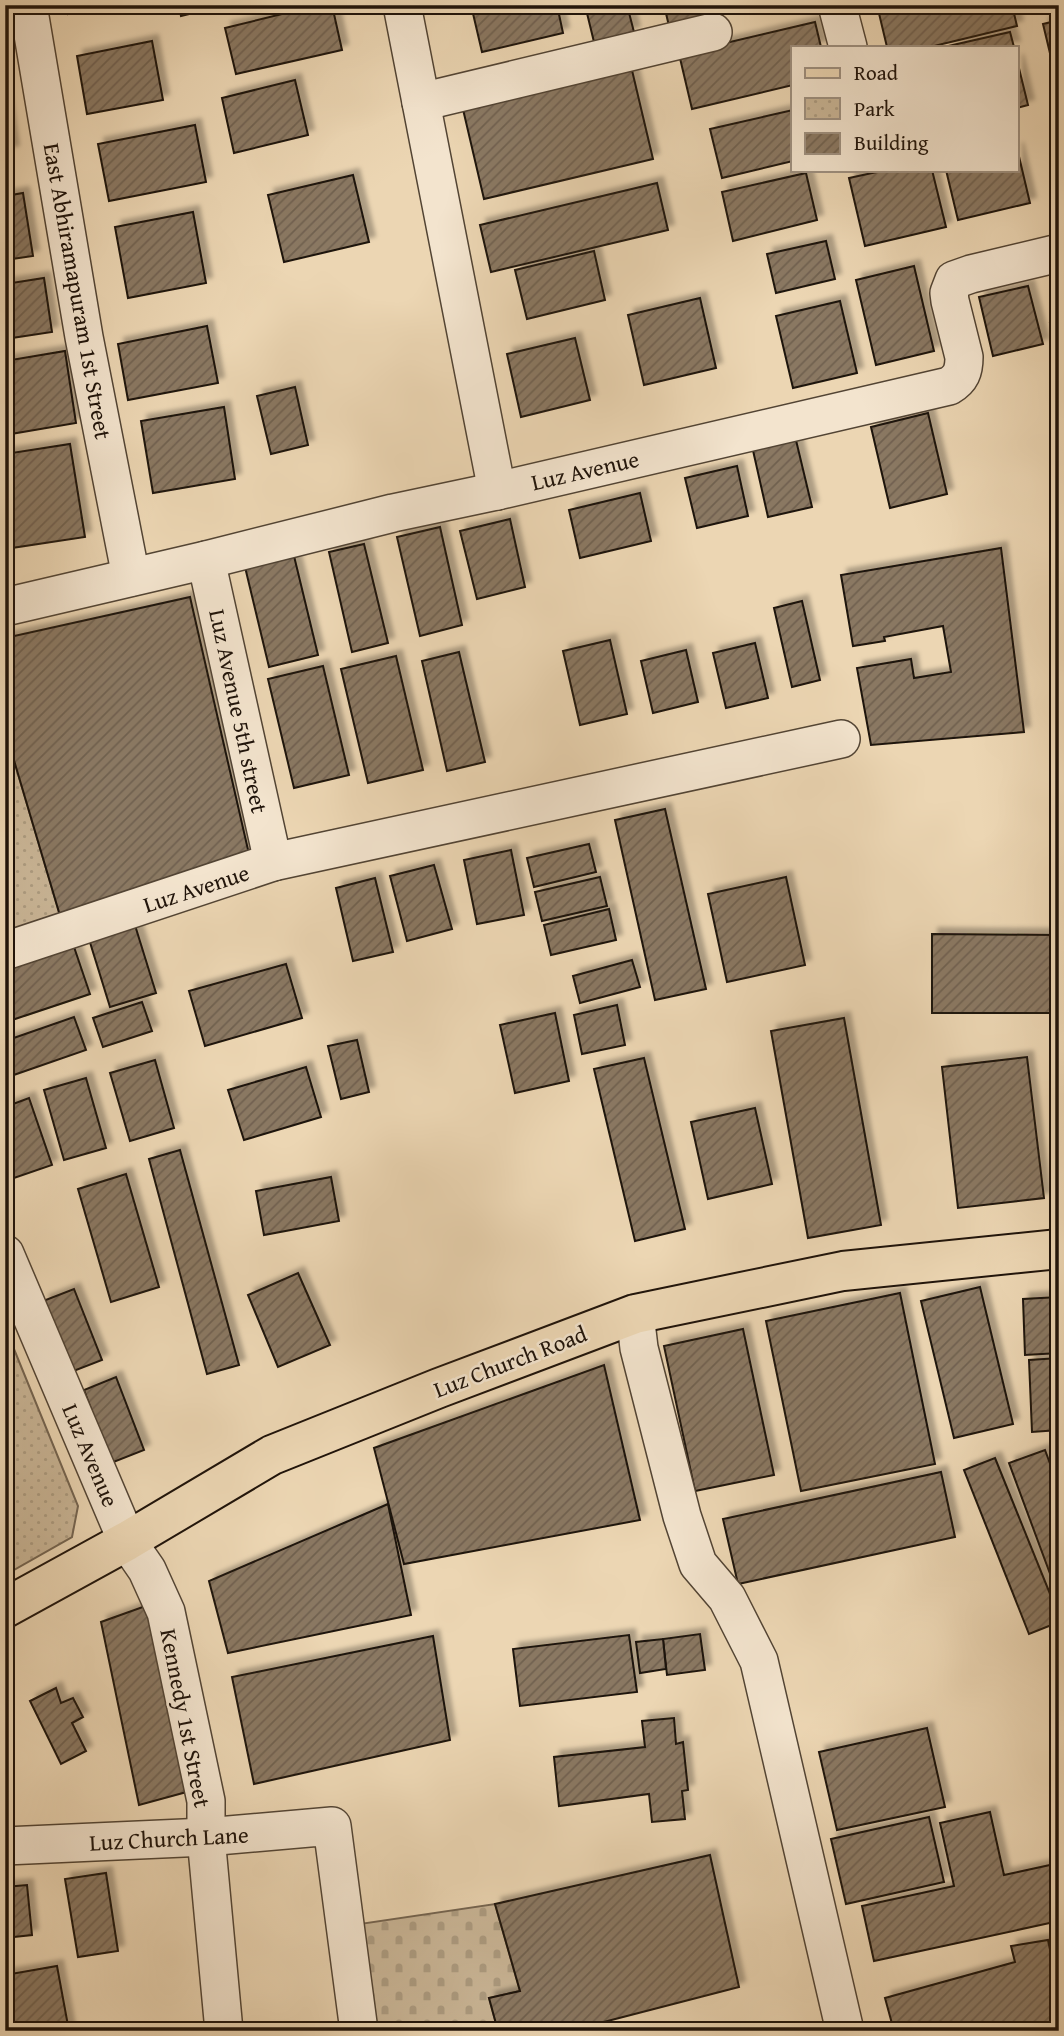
<svg xmlns="http://www.w3.org/2000/svg" width="1064" height="2036" font-family="'Gentium Book Plus',serif">
<style>
.cemetery{fill:url(#cemetery-stones);stroke:#746450;stroke-width:2}
.park{fill:url(#park-dots);stroke:#746450;stroke-width:2}
.building{fill:url(#building-hatch);stroke:#1f130a;stroke-width:2;filter:url(#shadow)}
.lines{fill:none;stroke-linecap:round;stroke-linejoin:round}
.minor-casing{stroke:#524434;stroke-width:40}
.major-casing{stroke:#1f130a;stroke-width:42}
.minor{stroke:#f3e4ce;stroke-width:37}
.major{stroke:#ecd6b3;stroke-width:38}
.labels{text-anchor:middle;dominant-baseline:central;stroke-width:5;stroke-linejoin:round;paint-order:stroke}
.street-label{font-size:23px;fill:#1f130a;stroke:#f3e4ce}
</style>
<defs>
<pattern id="cemetery-stones" width="16" height="16" patternUnits="userSpaceOnUse" patternTransform="scale(1.75)"><rect width="16" height="16" fill="#c9b596"/><path d="M2 7V4a2 2 0 0 1 4 0v3zM10 15v-3a2 2 0 0 1 4 0v3z" fill="#ac9b80"/></pattern>
<pattern id="park-dots" width="8" height="8" patternUnits="userSpaceOnUse" patternTransform="scale(1.75)"><rect width="8" height="8" fill="#c9b596"/><path d="M2 2h.1M6 6h.1" fill="none" stroke="#ac9b80" stroke-width="1.8" stroke-linecap="round"/></pattern>
<pattern id="building-hatch" width="6" height="6" patternUnits="userSpaceOnUse" patternTransform="scale(1.75)"><rect width="6" height="6" fill="#8a7862"/><path d="M-1 1l2-2M0 6l6-6M5 7l2-2" fill="none" stroke="#70614f"/></pattern>
<filter id="shadow"><feDropShadow dx="6" dy="-6" stdDeviation="2" flood-color="#0004"/></filter>
</defs>
<rect width="100%" height="100%" fill="#ecd6b3"/>
<filter id="stains"><feTurbulence type="fractalNoise" baseFrequency=".00286" numOctaves="4"/><feColorMatrix values="0 0 0 0 .2 0 0 0 0 .09 0 0 0 0 .02 0 0 0 .5 -.17"/></filter>
<radialGradient id="worn" r=".72"><stop offset=".6" stop-color="#630" stop-opacity="0"/><stop offset="1" stop-color="#630" stop-opacity=".3"/></radialGradient>
<polygon class="cemetery" points="495,1904 520,1991 489,1998 498,2031 368,2031 353,1925"/>
<g class="park">
<polygon points="5,730 61,919 5,941"/>
<polygon points="5,1327 78,1506 72,1537 5,1575"/>
</g>
<g class="building">
<polygon points="66,5 112,5 68,14"/>
<polygon points="179,5 226,5 181,16"/>
<polygon points="319,5 332,5 342,50 236,74 225,28"/>
<polygon points="471,5 557,5 563,33 482,52"/>
<polygon points="585,5 627,5 634,32 594,42"/>
<polygon points="664,5 758,5 669,26"/>
<polygon points="877,5 1012,5 1017,26 930,47 887,47"/>
<polygon points="1059,20 1059,91 1043,24"/>
<polygon points="815,22 821,47 793,47 793,85 692,109 679,54"/>
<polygon points="1010,32 1014,47 944,47"/>
<polygon points="152,41 163,100 87,114 77,56"/>
<polygon points="1017,60 1028,105 1017,108"/>
<polygon points="631,66 653,159 484,199 462,105"/>
<polygon points="295,80 308,135 234,153 222,98"/>
<polygon points="5,99 13,151 5,153"/>
<polygon points="793,110 793,161 722,178 710,129"/>
<polygon points="195,125 206,182 109,201 98,144"/>
<polygon points="1017,148 1030,203 958,220 946,170 1017,170"/>
<polygon points="886,170 932,170 946,227 865,246 849,178"/>
<polygon points="806,173 817,220 733,241 722,192"/>
<polygon points="353,175 369,242 284,262 268,195"/>
<polygon points="657,183 668,230 491,272 480,225"/>
<polygon points="23,193 33,256 5,260 5,196"/>
<polygon points="193,212 206,283 128,298 115,227"/>
<polygon points="826,241 835,279 776,293 767,254"/>
<polygon points="594,251 605,300 527,319 515,270"/>
<polygon points="914,266 934,351 876,365 856,280"/>
<polygon points="44,278 52,332 5,339 5,284"/>
<polygon points="1028,286 1043,344 993,356 979,297"/>
<polygon points="700,298 716,368 644,385 628,315"/>
<polygon points="840,301 857,373 793,388 776,316"/>
<polygon points="1059,321 1059,362 1050,323"/>
<polygon points="207,326 218,383 128,400 118,344"/>
<polygon points="575,338 590,400 521,417 507,354"/>
<polygon points="65,351 76,423 5,435 5,361"/>
<polygon points="295,387 308,445 271,454 257,396"/>
<polygon points="224,407 235,479 153,493 141,421"/>
<polygon points="928,413 947,494 890,508 871,427"/>
<polygon points="795,436 812,507 768,517 752,446"/>
<polygon points="70,444 85,537 5,549 5,454"/>
<polygon points="737,466 748,516 697,528 685,478"/>
<polygon points="640,493 651,541 580,558 569,510"/>
<polygon points="510,519 525,587 477,599 460,531"/>
<polygon points="440,527 462,625 420,636 397,537"/>
<polygon points="364,544 388,643 352,652 329,552"/>
<polygon points="1001,548 1024,732 871,745 857,668 911,659 914,678 951,672 943,626 884,637 885,641 853,646 841,575"/>
<polygon points="294,556 318,655 269,667 245,567"/>
<polygon points="190,597 249,854 61,919 5,730 5,638"/>
<polygon points="802,601 820,680 792,687 774,608"/>
<polygon points="610,640 627,714 580,725 563,651"/>
<polygon points="755,643 768,698 726,708 713,653"/>
<polygon points="686,650 698,702 653,713 641,661"/>
<polygon points="459,652 485,762 447,771 422,661"/>
<polygon points="396,656 423,770 368,783 341,669"/>
<polygon points="323,666 349,775 294,788 268,679"/>
<polygon points="665,809 706,989 655,1000 615,820"/>
<polygon points="589,844 596,872 534,887 527,858"/>
<polygon points="511,850 524,915 477,924 464,860"/>
<polygon points="434,865 452,929 407,941 390,876"/>
<polygon points="600,877 607,906 542,921 535,892"/>
<polygon points="786,877 805,965 727,982 708,894"/>
<polygon points="375,878 393,952 353,961 336,888"/>
<polygon points="609,909 616,940 551,955 544,925"/>
<polygon points="134,922 156,993 110,1007 88,936"/>
<polygon points="932,934 1058,935 1057,1013 932,1013"/>
<polygon points="73,944 90,994 6,1022 5,966"/>
<polygon points="632,960 640,987 580,1003 573,976"/>
<polygon points="286,964 302,1018 205,1046 189,991"/>
<polygon points="142,1002 152,1031 103,1047 93,1018"/>
<polygon points="617,1005 625,1045 582,1054 574,1015"/>
<polygon points="555,1013 569,1081 515,1093 500,1025"/>
<polygon points="74,1017 86,1050 5,1078 5,1041"/>
<polygon points="844,1018 881,1225 808,1238 771,1031"/>
<polygon points="357,1040 369,1092 341,1099 328,1046"/>
<polygon points="1027,1057 1044,1198 958,1208 942,1067"/>
<polygon points="644,1058 685,1229 635,1241 594,1069"/>
<polygon points="155,1060 174,1128 130,1141 110,1073"/>
<polygon points="306,1067 321,1117 244,1140 228,1090"/>
<polygon points="86,1078 106,1148 64,1160 44,1090"/>
<polygon points="29,1098 52,1165 14,1178 5,1151 5,1107"/>
<polygon points="755,1108 772,1184 708,1199 691,1122"/>
<polygon points="180,1150 239,1365 207,1374 149,1159"/>
<polygon points="126,1174 159,1287 111,1302 78,1189"/>
<polygon points="331,1177 339,1221 264,1235 256,1191"/>
<polygon points="298,1273 330,1345 278,1367 248,1295"/>
<polygon points="980,1287 1013,1424 954,1438 921,1301"/>
<polygon points="74,1289 102,1360 71,1372 43,1301"/>
<polygon points="900,1293 935,1464 801,1491 766,1321"/>
<polygon points="1059,1297 1059,1353 1025,1355 1023,1299"/>
<polygon points="743,1329 774,1475 695,1491 664,1346"/>
<polygon points="1059,1358 1059,1430 1032,1432 1029,1360"/>
<polygon points="604,1365 640,1520 404,1564 374,1448"/>
<polygon points="116,1377 144,1450 111,1463 84,1390"/>
<polygon points="1045,1450 1059,1488 1059,1598 1009,1463"/>
<polygon points="995,1458 1059,1616 1059,1622 1029,1634 964,1470"/>
<polygon points="941,1472 955,1537 738,1584 723,1519"/>
<polygon points="388,1504 411,1615 228,1653 209,1581"/>
<polygon points="151,1604 194,1790 139,1805 101,1622"/>
<polygon points="700,1634 705,1670 667,1675 663,1639"/>
<polygon points="629,1635 637,1692 520,1706 513,1649"/>
<polygon points="433,1636 450,1740 254,1784 232,1677"/>
<polygon points="663,1639 666,1669 640,1673 636,1642"/>
<polygon points="56,1688 61,1703 73,1698 83,1717 72,1723 86,1751 61,1764 30,1701"/>
<polygon points="674,1718 676,1744 683,1742 688,1790 682,1791 685,1819 652,1822 649,1794 559,1806 554,1757 645,1747 642,1721"/>
<polygon points="927,1728 945,1807 837,1830 819,1752"/>
<polygon points="990,1812 1004,1875 1059,1863 1059,1921 874,1961 862,1906 954,1886 940,1823"/>
<polygon points="929,1817 944,1882 846,1904 831,1839"/>
<polygon points="710,1855 739,1987 569,2031 498,2031 489,1998 520,1991 495,1904"/>
<polygon points="106,1873 118,1951 78,1957 65,1879"/>
<polygon points="27,1885 32,1935 5,1938 5,1887"/>
<polygon points="1048,1940 1059,1992 1059,2031 894,2031 885,1998 1015,1962 1011,1946"/>
<polygon points="57,1966 69,2031 10,2031 5,2003 5,1975"/>
</g>
<g class="lines">
<defs>
<g id="minor">
<polyline points="28,5 84,337 131,577"/>
<polyline points="402,5 497,491"/>
<polyline points="837,5 848,47"/>
<polyline points="421,102 713,32"/>
<polyline points="206,560 273,862"/>
<path d="M5,607L206,560L393,513L497,491L949,386C961,379 964,371 964,357L950,301L949,293L954,280L971,274L1059,253"/>
<polyline points="5,951 273,862 841,739"/>
<polyline points="5,1254 127,1541 147,1570 166,1612 206,1801 206,1837 224,2031"/>
<polyline points="635,1314 639,1348 682,1516 698,1564 727,1598 759,1661 845,2031"/>
<polyline points="5,1846 206,1837 332,1826 359,2031"/>
</g>
<polyline id="major" points="5,1608 127,1541 272,1455 439,1388 635,1314 843,1271 1059,1249"/>
</defs>
<use href="#minor" class="minor-casing"/>
<use href="#major" class="major-casing"/>
<use href="#minor" class="minor"/>
<use href="#major" class="major"/>
</g>
<g class="labels">
<g class="street-label">
<text transform="translate(78 291) rotate(80)">East Abhiramapuram 1st Street</text>
<text transform="translate(585 470) rotate(-13)">Luz Avenue</text>
<text transform="translate(239 711) rotate(78)">Luz Avenue 5th street</text>
<text transform="translate(196 888) rotate(-18)">Luz Avenue</text>
<text transform="translate(510 1361) rotate(-21)">Luz Church Road</text>
<text transform="translate(91 1455) rotate(67)">Luz Avenue</text>
<text transform="translate(186 1718) rotate(79)">Kennedy 1st Street</text>
<text transform="translate(169 1838) rotate(-3)">Luz Church Lane</text>
</g>
</g>
<rect width="1064" height="2036" fill="none" stroke="#ecd6b3" stroke-width="28"/>
<rect x="7" y="7" width="1050" height="2022" fill="none" stroke="#1f130a" stroke-width="3.5"/>
<rect x="14" y="14" width="1036" height="2008" fill="none" stroke="#1f130a" stroke-width="2"/>
<rect x="791" y="46" width="228" height="126" fill="#f3e4ce" stroke="#9e9080" stroke-width="2"/>
<rect x="805" y="68" width="35" height="10" fill="#ecd6b3" stroke="#9e9080" stroke-width="2"/>
<text x="854" y="80" font-size="21" fill="#1f130a">Road</text>
<rect x="805" y="98" width="35" height="21" fill="url(#park-dots)" stroke="#9e9080" stroke-width="2"/>
<text x="854" y="116" font-size="21" fill="#1f130a">Park</text>
<rect x="805" y="133" width="35" height="21" fill="url(#building-hatch)" stroke="#9e9080" stroke-width="2"/>
<text x="854" y="150" font-size="21" fill="#1f130a">Building</text>
<rect width="100%" height="100%" filter="url(#stains)"/>
<rect width="100%" height="100%" fill="url(#worn)"/>
</svg>
